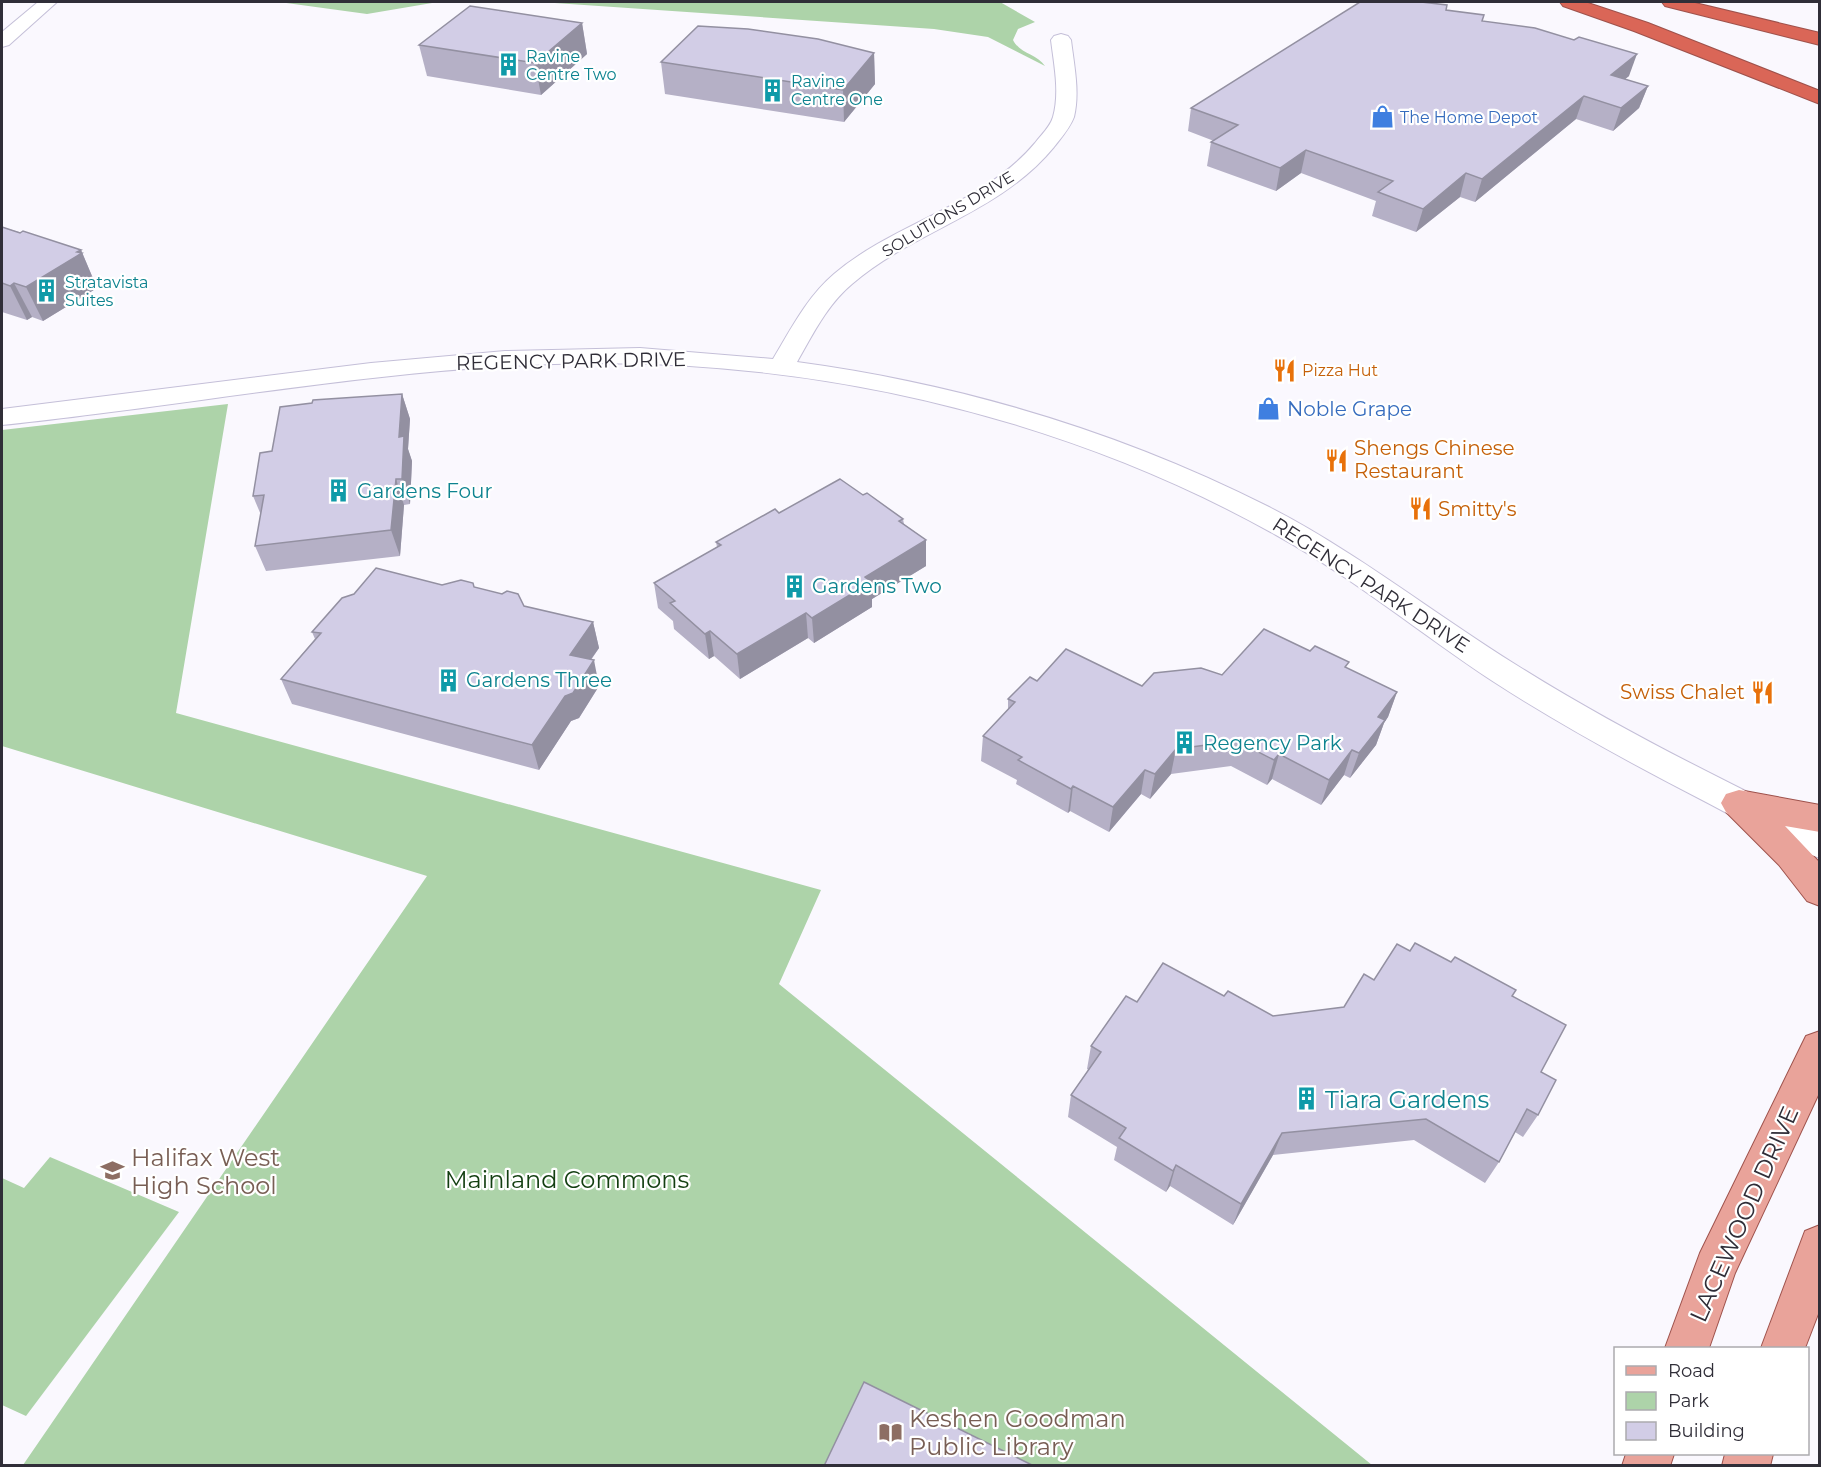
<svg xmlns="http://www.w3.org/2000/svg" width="1821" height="1467" font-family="Montserrat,sans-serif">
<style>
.green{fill:#add3a9}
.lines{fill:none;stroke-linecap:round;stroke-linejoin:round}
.minor-casing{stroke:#c4bfd8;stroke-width:2}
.major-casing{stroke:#9e524c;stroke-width:2}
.highway-casing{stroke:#9e524c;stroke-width:2}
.minor{fill:#fff;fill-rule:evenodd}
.major{fill:#e9a39a;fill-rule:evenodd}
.highway{fill:#da6657;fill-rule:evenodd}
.wall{fill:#b5b0c6}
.shaded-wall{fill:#9390a1}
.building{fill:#d2cde6;stroke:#9390a1;stroke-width:1.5}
.labels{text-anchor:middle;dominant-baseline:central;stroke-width:4.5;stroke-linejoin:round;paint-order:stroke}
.far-culture-label{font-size:16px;fill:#0d838f;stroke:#fff;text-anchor:start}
.far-shop-label{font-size:16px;fill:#366cbe;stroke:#fff;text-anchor:start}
.far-street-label{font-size:16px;fill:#302e38;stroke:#fff}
.far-food-label{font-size:16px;fill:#c56008;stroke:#fff;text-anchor:start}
.street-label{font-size:20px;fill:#302e38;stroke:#fff}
.shop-label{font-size:20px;fill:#366cbe;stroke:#fff;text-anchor:start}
.food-label{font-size:20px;fill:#c56008;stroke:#fff;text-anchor:start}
.culture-label{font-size:20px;fill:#0d838f;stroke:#fff;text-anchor:start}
.near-culture-label{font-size:24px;fill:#0d838f;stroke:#fff;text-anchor:start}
.near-education-label{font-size:24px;fill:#785e54;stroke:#fff;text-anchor:start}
.near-park-label{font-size:24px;fill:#123e10;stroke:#fff}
.near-street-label{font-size:24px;fill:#302e38;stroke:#fff}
</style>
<rect width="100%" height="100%" fill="#faf8fe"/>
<g class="green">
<polygon points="279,2 438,2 367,14"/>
<path d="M540,2H1000L1035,22L1018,29L1013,40C1020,54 1037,54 1045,66L988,37L934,29Z"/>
<polygon points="228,404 176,713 821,890 779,984 1372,1465 23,1465 427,876 2,746 2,430"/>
<polygon points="50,1157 179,1212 26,1416 2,1405 2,1178 24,1188"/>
</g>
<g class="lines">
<defs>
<g id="minor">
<polygon points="38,2 57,2 9,45 2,47 2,32"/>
<path d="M1061,34L1068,36L1071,40C1074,65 1080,92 1074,117C1070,128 1061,138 1054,147C1000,213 915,230 852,284C827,305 813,334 797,362C960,384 1121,432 1269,507C1357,552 1434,614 1518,666C1615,727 1717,777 1820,828V858C1780,845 1743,821 1706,802C1634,765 1562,726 1494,682C1421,634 1352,577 1276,535C1058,413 803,356 554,364C369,370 186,406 2,425V409L371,363L505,351L640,348L773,359C791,329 807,297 834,274C895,222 982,206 1035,143C1041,135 1050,127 1053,117C1060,92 1054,65 1051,40L1054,36Z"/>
</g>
<g id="major">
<polygon points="1739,790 1820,805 1820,832 1785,826 1820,863 1820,906 1807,901 1779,865 1726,812 1721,803 1726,794"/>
<polygon points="1820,1031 1820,1091 1735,1273 1709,1348 1665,1348 1700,1253 1806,1036"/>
<polygon points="1820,1225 1820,1309 1805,1348 1761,1348 1805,1231"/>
<polygon points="1626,1454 1674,1454 1670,1466 1622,1466"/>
<polygon points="1725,1454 1773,1454 1770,1466 1722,1466"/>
</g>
<g id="highway">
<polygon points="1560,2 1585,2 1648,23 1820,91 1820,104 1634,31 1563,6"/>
<polygon points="1662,2 1691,2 1820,33 1820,45 1665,6"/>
</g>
</defs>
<use href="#minor" class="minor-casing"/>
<use href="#major" class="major-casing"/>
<use href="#highway" class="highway-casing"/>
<use href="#minor" class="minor"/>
<use href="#major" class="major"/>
<use href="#highway" class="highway"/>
</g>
<g class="wall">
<polygon points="1446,10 1482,21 1629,76 1625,79 1648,86 1639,108 1613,131 1576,119 1475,202 1460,197 1416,232 1372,216 1376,201 1301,173 1276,191 1207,166 1211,142 1214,141 1188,131 1191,108"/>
<polygon points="582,23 587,54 541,95 427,76 419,45"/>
<polygon points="874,53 875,84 844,122 665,94 661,62"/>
<polygon points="2,227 81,250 97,288 43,321 32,317 27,320 2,312"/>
<polygon points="402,394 410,419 408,449 412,461 410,504 404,505 400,556 266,571 255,546 261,515 253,496 272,451"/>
<polygon points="863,495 903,519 904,524 926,540 926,566 872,599 872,607 814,643 808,638 740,679 714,656 709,659 674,629 673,621 658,608 654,583 717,547 716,542 779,513"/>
<polygon points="442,585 474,587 524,606 593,622 599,648 591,660 599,686 579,718 571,721 539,770 292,704 281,679 315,639 312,632"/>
<polygon points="1347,668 1397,692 1388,717 1384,723 1376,745 1350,778 1344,775 1321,805 1272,779 1267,785 1231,766 1171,774 1150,799 1141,794 1109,832 1070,811 1068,813 1016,784 1017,780 981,761 983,736 1008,710 1008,699 1037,681 1142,686 1222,675"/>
<polygon points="1410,951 1512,996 1541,1072 1538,1115 1523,1137 1515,1132 1499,1162 1485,1183 1414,1140 1273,1155 1233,1225 1170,1186 1166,1192 1114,1160 1117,1147 1068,1117 1071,1095 1089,1070 1087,1069 1091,1046 1137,1002 1224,996 1273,1016 1344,1007 1374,980"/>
</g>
<g class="shaded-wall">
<polygon points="582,23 587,54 541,95 535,63"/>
<polygon points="874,53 875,84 844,122 843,90"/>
<polygon points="1637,54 1629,76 1603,97 1611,75"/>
<polygon points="1648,86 1639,108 1613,131 1621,108"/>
<polygon points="1584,96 1576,119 1475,202 1482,179"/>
<polygon points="1306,150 1301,173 1276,191 1280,168"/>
<polygon points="1466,173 1460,197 1416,232 1423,209"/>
<polygon points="81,250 97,288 43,321 26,287"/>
<polygon points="14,283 32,317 27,320 10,286"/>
<polygon points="402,394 410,419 408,449 412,461 410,504 402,479 399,437"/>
<polygon points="396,479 404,505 400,556 391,530"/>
<polygon points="926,540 926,566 872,599 872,607 814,643 812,618 865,577"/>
<polygon points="806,613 808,638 740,679 737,654"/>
<polygon points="593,622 599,648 576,680 570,655"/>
<polygon points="710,631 714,656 709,659 705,634"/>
<polygon points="594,660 599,686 579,718 571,721 539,770 532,745 565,696"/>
<polygon points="1397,692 1388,717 1384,723 1376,745 1350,778 1359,753 1378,717"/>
<polygon points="1176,749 1171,774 1150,799 1155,774"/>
<polygon points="1352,750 1344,775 1321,805 1329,780"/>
<polygon points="1279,754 1272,779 1267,785 1274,760"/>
<polygon points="1145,770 1141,794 1109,832 1113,807"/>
<polygon points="1073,786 1070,811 1068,813 1071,789"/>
<polygon points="1282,1133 1273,1155 1233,1225 1241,1204"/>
<polygon points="1176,1165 1170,1186 1166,1192 1173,1171"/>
</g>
<g class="building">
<polygon points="1360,2 1421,2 1447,5 1446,10 1484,15 1482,21 1535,28 1574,40 1579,37 1637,54 1611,75 1648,86 1621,108 1584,96 1482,179 1466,173 1423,209 1378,192 1393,181 1306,150 1280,168 1211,142 1238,125 1191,108"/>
<polygon points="470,6 582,23 535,63 419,45"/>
<polygon points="698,26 748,29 818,39 874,53 843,90 661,62"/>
<polygon points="2,227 20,233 23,231 81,250 77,252 82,253 26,287 14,283 10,286 2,283"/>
<polygon points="402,394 399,437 404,436 402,479 396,479 391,530 255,546 264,495 253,496 260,453 272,451 280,407 312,403 313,400"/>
<polygon points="840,479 863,495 867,493 903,519 899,521 926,540 865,577 871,582 812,618 806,613 737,654 710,631 705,634 670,603 675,601 654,583 721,545 716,542 775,509 779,513"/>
<polygon points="376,568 442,585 461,580 473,583 474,587 502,594 507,591 518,594 524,606 593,622 570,655 594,660 573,693 565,696 532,745 281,679 321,633 312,632 342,598 354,594"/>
<polygon points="1264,629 1310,651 1315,646 1349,662 1345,667 1397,692 1378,717 1385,720 1359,753 1352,750 1329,780 1279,754 1274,760 1237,741 1176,749 1155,774 1145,770 1113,807 1073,786 1071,789 1018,760 1022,757 983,736 1015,702 1008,699 1030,677 1037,681 1066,649 1142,686 1154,673 1201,668 1222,675"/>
<polygon points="1415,943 1451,962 1455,957 1516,990 1512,996 1566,1025 1541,1072 1556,1080 1538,1115 1527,1109 1499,1162 1426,1119 1282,1133 1241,1204 1176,1165 1173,1171 1119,1138 1126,1128 1071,1095 1101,1052 1091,1046 1126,996 1137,1002 1163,963 1224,996 1228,991 1273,1016 1344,1007 1364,974 1374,980 1397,944 1410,951"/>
<polygon points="864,1382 1034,1466 824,1466"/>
</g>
<defs>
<symbol id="building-bare" viewBox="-9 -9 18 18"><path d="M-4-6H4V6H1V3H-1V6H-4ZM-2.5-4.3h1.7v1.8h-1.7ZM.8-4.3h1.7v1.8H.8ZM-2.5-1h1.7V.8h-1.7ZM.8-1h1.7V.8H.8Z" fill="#0f9aa8" stroke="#fff" stroke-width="2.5" paint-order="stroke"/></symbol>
<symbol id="shop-bare" viewBox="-9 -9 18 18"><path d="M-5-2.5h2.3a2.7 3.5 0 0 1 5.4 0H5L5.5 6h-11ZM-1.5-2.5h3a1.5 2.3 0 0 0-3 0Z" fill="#3f7fe0" stroke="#fff" stroke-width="2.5" paint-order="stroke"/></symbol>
<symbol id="restaurant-bare" viewBox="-9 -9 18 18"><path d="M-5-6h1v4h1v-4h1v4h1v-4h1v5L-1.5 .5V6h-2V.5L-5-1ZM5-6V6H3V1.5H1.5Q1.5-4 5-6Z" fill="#e8710a" stroke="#fff" stroke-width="2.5" paint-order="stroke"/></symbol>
<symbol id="school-bare" viewBox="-9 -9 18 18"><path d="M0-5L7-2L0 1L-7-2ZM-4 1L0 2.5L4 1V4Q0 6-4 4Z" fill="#8d6e63" stroke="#fff" stroke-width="2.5" paint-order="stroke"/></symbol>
<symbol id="library-bare" viewBox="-9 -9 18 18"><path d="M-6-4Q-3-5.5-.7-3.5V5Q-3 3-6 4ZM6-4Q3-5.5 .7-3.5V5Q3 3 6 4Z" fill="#8d6e63" stroke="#fff" stroke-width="2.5" paint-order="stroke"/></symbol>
</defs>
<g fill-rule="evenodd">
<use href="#building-bare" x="492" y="48" width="33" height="33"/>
<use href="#building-bare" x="756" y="74" width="33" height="33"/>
<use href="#shop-bare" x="1366" y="100" width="33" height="33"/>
<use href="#building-bare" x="30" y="274" width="33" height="33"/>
<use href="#restaurant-bare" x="1268" y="354" width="33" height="33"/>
<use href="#shop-bare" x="1252" y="392" width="33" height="33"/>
<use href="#restaurant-bare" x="1320" y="444" width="33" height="33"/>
<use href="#building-bare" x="322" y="474" width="33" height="33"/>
<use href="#restaurant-bare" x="1404" y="492" width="33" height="33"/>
<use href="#building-bare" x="778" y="570" width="33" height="33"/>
<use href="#building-bare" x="432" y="664" width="33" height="33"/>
<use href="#restaurant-bare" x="1746" y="676" width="33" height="33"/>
<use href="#building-bare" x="1168" y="726" width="33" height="33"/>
<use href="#building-bare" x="1290" y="1082" width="33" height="33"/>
<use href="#school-bare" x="96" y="1154" width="33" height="33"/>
<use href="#library-bare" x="874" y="1416" width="33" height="33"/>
</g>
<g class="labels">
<g class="far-culture-label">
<text x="526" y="56">Ravine<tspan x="526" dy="18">Centre Two</tspan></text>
<text x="791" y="81">Ravine<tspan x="791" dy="18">Centre One</tspan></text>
<text x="65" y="282">Stratavista<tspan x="65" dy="18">Suites</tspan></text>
</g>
<g class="far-shop-label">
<text x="1400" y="117">The Home Depot</text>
</g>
<g class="far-street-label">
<text transform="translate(948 214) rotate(-31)">SOLUTIONS DRIVE</text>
</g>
<g class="far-food-label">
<text x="1302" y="370">Pizza Hut</text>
</g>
<g class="street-label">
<text transform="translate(571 361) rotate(-1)">REGENCY PARK DRIVE</text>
<text transform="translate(1371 585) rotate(33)">REGENCY PARK DRIVE</text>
</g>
<g class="shop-label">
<text x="1287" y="409">Noble Grape</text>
</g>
<g class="food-label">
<text x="1354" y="448">Shengs Chinese<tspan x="1354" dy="23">Restaurant</tspan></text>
<text x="1438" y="509">Smitty's</text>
<text x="1745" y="692" text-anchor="end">Swiss Chalet</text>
</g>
<g class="culture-label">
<text x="357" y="491">Gardens Four</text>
<text x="812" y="586">Gardens Two</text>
<text x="466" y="680">Gardens Three</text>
<text x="1203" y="743">Regency Park</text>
</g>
<g class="near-culture-label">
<text x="1325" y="1099">Tiara Gardens</text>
</g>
<g class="near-education-label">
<text x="131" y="1157">Halifax West<tspan x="131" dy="28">High School</tspan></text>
<text x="909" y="1418">Keshen Goodman<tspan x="909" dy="28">Public Library</tspan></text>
</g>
<g class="near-park-label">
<text x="567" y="1179">Mainland Commons</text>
</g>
<g class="near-street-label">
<text transform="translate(1744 1214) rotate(-66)">LACEWOOD DRIVE</text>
</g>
</g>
<rect width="1821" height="1467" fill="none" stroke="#302e38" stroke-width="6"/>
<rect x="1614" y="1347" width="195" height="108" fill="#ffffff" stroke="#acabaf" stroke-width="1.5"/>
<rect x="1626" y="1366" width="30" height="9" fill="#e9a39a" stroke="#acabaf" stroke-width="1.5"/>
<text x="1668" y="1377" font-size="18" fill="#302e38">Road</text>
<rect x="1626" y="1392" width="30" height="18" fill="#add3a9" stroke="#acabaf" stroke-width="1.5"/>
<text x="1668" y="1407" font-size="18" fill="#302e38">Park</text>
<rect x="1626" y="1422" width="30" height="18" fill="#d2cde6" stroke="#acabaf" stroke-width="1.5"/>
<text x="1668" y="1437" font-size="18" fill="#302e38">Building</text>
</svg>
